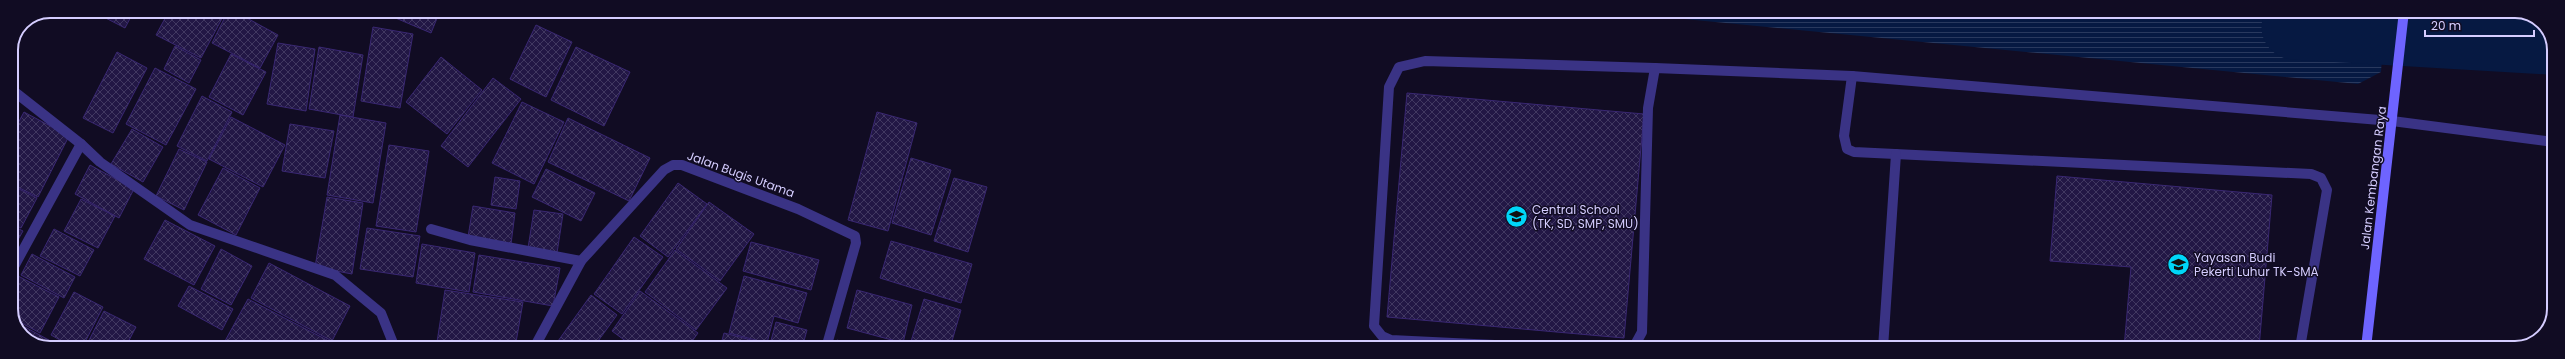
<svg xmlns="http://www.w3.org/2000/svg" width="2565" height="359" font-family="Poppins,sans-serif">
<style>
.water{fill:url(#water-rules)}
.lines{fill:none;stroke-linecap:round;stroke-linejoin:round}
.river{stroke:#061942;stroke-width:65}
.building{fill:url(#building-cross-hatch);stroke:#392772}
.lane{stroke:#3a3385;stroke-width:10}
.street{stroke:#3a3385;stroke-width:10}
.secondary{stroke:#6e64ff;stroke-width:10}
.labels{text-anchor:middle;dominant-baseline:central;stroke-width:3;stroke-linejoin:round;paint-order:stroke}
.street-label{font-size:12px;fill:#d5cdff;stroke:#110c23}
.poi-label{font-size:12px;fill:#d5cdff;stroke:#110c23;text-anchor:start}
.rim{fill:none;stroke:#d5cdff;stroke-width:2}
</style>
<defs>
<pattern id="water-rules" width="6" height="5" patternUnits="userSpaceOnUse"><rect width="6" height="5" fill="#061942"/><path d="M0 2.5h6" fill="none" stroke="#29395e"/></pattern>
<pattern id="building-cross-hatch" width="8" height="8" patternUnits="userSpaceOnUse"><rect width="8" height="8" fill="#221745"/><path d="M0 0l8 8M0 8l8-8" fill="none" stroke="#413861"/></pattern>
</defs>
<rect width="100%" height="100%" fill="#110c23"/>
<g class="water">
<polygon points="1602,11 2382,11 2385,13 2381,72 2358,84"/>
<path d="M2459,11C2492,11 2545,2 2554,46C2555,52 2554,61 2554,68L2458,54Z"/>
</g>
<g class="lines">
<polyline class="river" points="2294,27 2549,42"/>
</g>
<g class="building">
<polygon points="92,11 134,11 125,28"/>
<polygon points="169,11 226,11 201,58 156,35"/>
<polygon points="228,11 234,11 278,35 260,68 212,43"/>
<polygon points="379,11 440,11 431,33"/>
<polygon points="536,25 572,42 546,97 510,79"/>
<polygon points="373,27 413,34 400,108 361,101"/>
<polygon points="278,43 315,49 306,111 267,104"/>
<polygon points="175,46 201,60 189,83 164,69"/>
<polygon points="319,47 363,55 353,117 309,109"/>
<polygon points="576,47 630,72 604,126 551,100"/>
<polygon points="117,52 147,68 113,133 83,118"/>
<polygon points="231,54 266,72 243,115 209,97"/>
<polygon points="441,57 482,90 447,134 406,102"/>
<polygon points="155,68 196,89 166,145 126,124"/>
<polygon points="493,78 521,99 468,167 441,146"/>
<polygon points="1407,93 1644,114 1624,338 1387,317"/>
<polygon points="202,96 232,112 207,161 177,146"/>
<polygon points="522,102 564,122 534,184 492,163"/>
<polygon points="24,112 69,136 38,197 11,184 11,136"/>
<polygon points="877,112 917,123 888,231 848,220"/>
<polygon points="340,115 386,123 373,203 327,195"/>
<polygon points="231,117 285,145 263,187 209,159"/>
<polygon points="568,118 650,158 629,201 548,162"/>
<polygon points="290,124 334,131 325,178 282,171"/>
<polygon points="132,129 163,147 143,182 111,164"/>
<polygon points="389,145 429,151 416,232 376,226"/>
<polygon points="179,149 207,162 184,210 156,196"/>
<polygon points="911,158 951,170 931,235 892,223"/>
<polygon points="90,165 134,189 119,218 75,194"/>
<polygon points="223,168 260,188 236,235 198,215"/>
<polygon points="546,169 595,193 581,221 532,197"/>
<polygon points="2057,176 2272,195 2259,348 2124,348 2131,267 2050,261"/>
<polygon points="495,177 520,181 516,209 491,205"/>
<polygon points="954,178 987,187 968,252 934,241"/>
<polygon points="678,183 707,204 668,257 640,236"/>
<polygon points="11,185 37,198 21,228 11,223"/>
<polygon points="327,197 363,203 352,274 315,267"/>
<polygon points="81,199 115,216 98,248 64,231"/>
<polygon points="709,202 754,234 720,281 676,249"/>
<polygon points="473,206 515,213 511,244 468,237"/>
<polygon points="534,210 563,214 557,253 528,248"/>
<polygon points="165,220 215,246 194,285 144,259"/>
<polygon points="11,225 23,231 11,252"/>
<polygon points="367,228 420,236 413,277 360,269"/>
<polygon points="54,229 94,250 80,276 40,256"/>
<polygon points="634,237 663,257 622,314 594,294"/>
<polygon points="891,241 972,264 961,303 880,278"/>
<polygon points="751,242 819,260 811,290 743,271"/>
<polygon points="422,244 475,253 469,292 416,283"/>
<polygon points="221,249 252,266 231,305 201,289"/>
<polygon points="675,250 727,288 696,330 645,292"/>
<polygon points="32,254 75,277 64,298 21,275"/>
<polygon points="479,255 560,268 553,306 473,292"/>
<polygon points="269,263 350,306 332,341 251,298"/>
<polygon points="16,275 59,297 40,333 14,319 11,314 11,284"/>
<polygon points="744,276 807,293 798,323 774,316 767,343 729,333"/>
<polygon points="189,286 233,309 222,330 178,306"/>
<polygon points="445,290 523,302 515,348 473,348 437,342"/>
<polygon points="857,290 912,305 903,343 847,328"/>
<polygon points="640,291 698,333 687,348 635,348 612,331"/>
<polygon points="74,292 103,307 82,348 74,348 51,335"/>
<polygon points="591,295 617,315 593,348 553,348"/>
<polygon points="248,299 329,341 325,348 238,348 225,341"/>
<polygon points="924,299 961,310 950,348 909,348"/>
<polygon points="104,311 136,327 125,348 85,348"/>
<polygon points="776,322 807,330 802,348 769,348"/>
<polygon points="25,327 58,345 56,348 45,348 23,337"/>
<polygon points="724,333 763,343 762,348 720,348"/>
<polygon points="837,340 864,348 835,348"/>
</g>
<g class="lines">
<g class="lane">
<polyline points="1852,76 1844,136 1847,149 1854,152 2311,174 2321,178 2327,190 2300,348"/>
<polyline points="1558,348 1391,340 1382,336 1374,326 1389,87 1399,67 1425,61 1655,68"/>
<polyline points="1629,348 1636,343 1642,332 1648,108 1655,68 1852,76 2392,121 2554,142"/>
<polyline points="1883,348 1896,154"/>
</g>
<g class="street">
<polyline points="11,89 81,144 100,162 190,225 335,275 381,313 395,348"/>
<polyline points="431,229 470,240 581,261"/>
<polyline points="11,272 81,144"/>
<polyline points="534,348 581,261 664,170 673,165 682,165 798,209 855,236 856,243 826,348"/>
</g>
<polyline class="secondary" points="2366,348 2404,11"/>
</g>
<defs>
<symbol id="school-disc" viewBox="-11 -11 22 22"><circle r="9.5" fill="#00d6f8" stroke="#110c23"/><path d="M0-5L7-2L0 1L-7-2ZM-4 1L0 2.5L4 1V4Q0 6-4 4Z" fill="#111"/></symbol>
</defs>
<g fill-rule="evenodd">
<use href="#school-disc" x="1504" y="204" width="25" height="25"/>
<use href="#school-disc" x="2166" y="252" width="25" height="25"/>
</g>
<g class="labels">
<g class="street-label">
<text transform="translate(741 174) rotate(20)">Jalan Bugis Utama</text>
<text transform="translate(2373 178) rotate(-83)">Jalan Kembangan Raya</text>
</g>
<g class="poi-label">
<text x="1532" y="209">Central School<tspan x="1532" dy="14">(TK, SD, SMP, SMU)</tspan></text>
<text x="2194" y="257">Yayasan Budi<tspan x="2194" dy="14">Pekerti Luhur TK-SMA</tspan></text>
</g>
</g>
<path d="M0 0H2565V359H0ZM50 18H2515A32 32 0 0 1 2547 50V309A32 32 0 0 1 2515 341H50A32 32 0 0 1 18 309V50A32 32 0 0 1 50 18Z" fill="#110c23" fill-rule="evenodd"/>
<path class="rim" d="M50 18H2515A32 32 0 0 1 2547 50V309A32 32 0 0 1 2515 341H50A32 32 0 0 1 18 309V50A32 32 0 0 1 50 18Z"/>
<path d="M2425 30v6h109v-6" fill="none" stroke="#d5cdff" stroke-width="2"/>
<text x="2431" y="30" font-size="12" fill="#d5cdff" stroke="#110c23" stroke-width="3" paint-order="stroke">20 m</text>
</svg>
